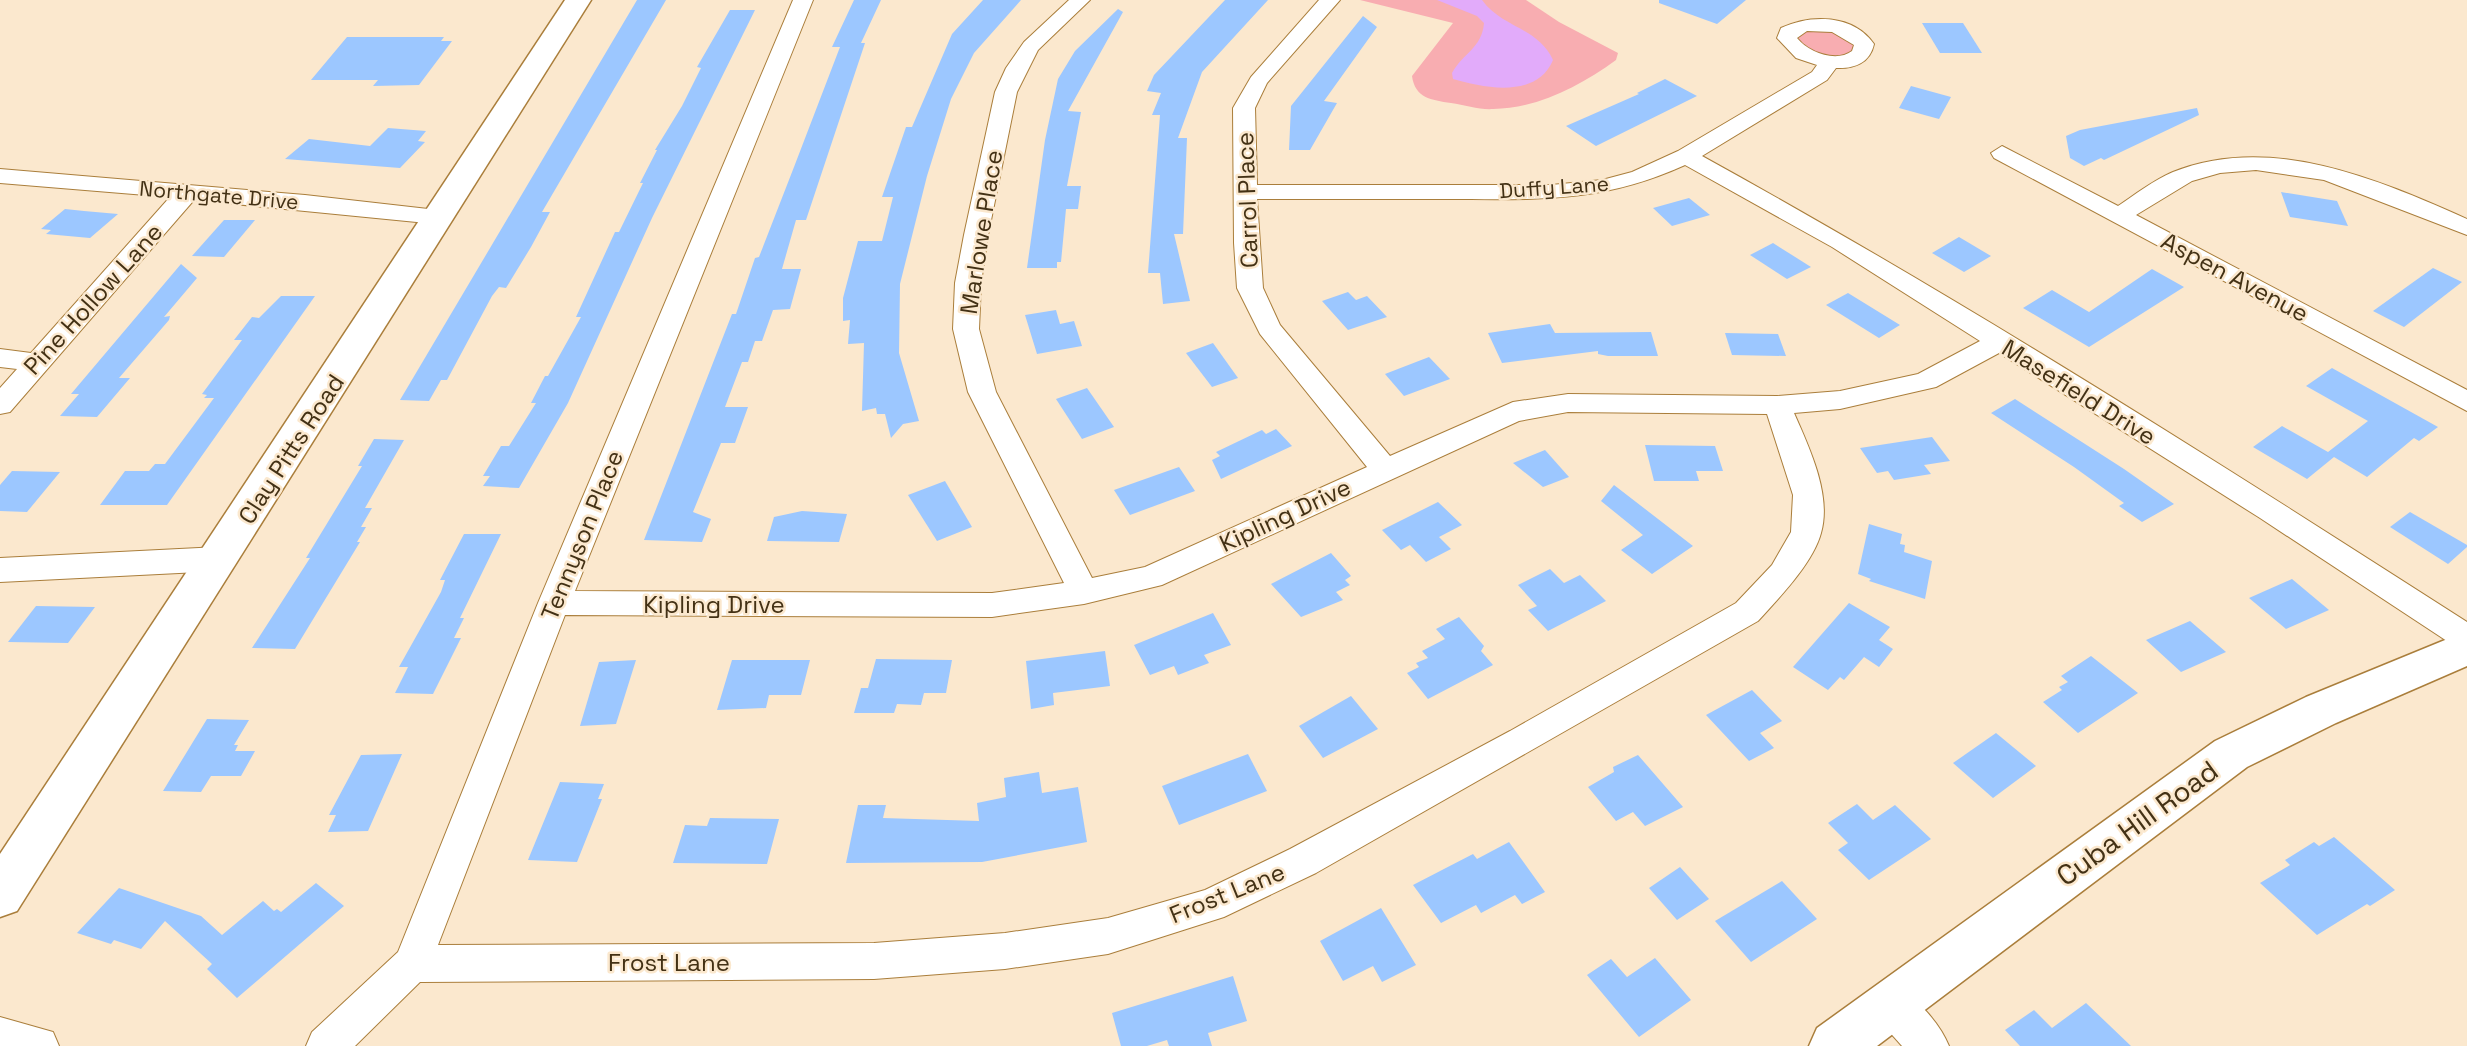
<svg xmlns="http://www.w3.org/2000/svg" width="2467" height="1046" font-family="'Space Grotesk',sans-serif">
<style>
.green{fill:#f8adb1}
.water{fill:#e2abfa}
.building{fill:#9cc7ff}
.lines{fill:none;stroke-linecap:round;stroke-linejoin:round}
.street-casing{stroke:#aa7e3b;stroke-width:2}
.secondary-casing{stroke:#aa7e3b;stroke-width:3}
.street{fill:#fff;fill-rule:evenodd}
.secondary{fill:#fff;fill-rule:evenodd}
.labels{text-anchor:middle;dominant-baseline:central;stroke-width:5;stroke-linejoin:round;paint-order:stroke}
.far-street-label{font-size:21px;fill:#433115;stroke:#fbe8ce}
.street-label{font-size:24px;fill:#433115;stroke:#fbe8ce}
.near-street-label{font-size:28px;fill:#433115;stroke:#fbe8ce}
</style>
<rect width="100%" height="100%" fill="#fbe8ce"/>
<g class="green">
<path d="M1360,0H1526L1559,22L1618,53L1616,60C1580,86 1539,108 1493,109C1480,110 1465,105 1451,103C1431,100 1415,98 1412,76L1453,23Z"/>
<polygon points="1809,27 1849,35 1857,51 1836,59 1799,48 1795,33"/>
</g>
<path class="water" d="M1437,0H1482C1502,28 1538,27 1553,60C1537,99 1484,88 1453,79L1452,73C1463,53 1482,48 1484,23L1477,16Z"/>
<g class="building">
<polygon points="637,0 666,0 542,212 550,212 531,247 506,288 499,287 492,296 447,380 441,380 429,401 400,400"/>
<polygon points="854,0 881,0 861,43 865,43 806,220 796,220 782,269 801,269 790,309 773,310 762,341 755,341 748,362 742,362 725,407 748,407 735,443 721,443 693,512 711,519 702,542 644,540 732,314 736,314 755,258 759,257 794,167 840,47 832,47"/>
<polygon points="983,0 1021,0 974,53 951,99 927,176 900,284 899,353 919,421 903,424 891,438 885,414 877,414 876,408 862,411 864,343 848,344 850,320 843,321 843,298 858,241 882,241 893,197 882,197 906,127 912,127 952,34"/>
<polygon points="1225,0 1268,0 1202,72 1178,138 1187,138 1183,234 1174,234 1190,301 1163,304 1160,273 1148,273 1160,115 1152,115 1161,93 1147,91 1154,75"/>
<polygon points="1659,0 1746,0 1717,24 1659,3"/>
<polygon points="1118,9 1123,12 1068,111 1081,112 1067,186 1081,186 1078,209 1066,209 1061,262 1057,262 1057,268 1027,268 1045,140 1058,79 1075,51"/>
<polygon points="730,10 755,10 652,218 568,403 519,488 483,486 490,476 483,476 501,446 509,446 536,403 531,403 545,376 548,376 581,317 576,317 615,232 619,232 643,183 640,183 657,150 655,150 682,106 701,68 697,67"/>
<polygon points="1363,16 1377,27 1324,101 1337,103 1310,150 1289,150 1291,106"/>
<polygon points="1922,23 1963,23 1982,53 1940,53"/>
<polygon points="347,37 444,37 441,41 452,41 419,85 373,86 378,80 311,80"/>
<polygon points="1665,79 1697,96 1596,146 1566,126 1639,94 1637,93"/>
<polygon points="1911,86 1951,97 1939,119 1899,108"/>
<polygon points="2197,108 2199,115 2104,160 2101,158 2084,166 2070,158 2066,136 2080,130"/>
<polygon points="388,128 426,131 418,141 425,142 400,168 285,159 309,139 370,146"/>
<polygon points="2281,192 2337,201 2348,226 2290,217"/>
<polygon points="1689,198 1710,215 1672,226 1653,208"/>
<polygon points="65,209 84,211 118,214 90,238 46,234 51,230 41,229"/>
<polygon points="224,220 255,220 224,257 192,256"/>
<polygon points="1959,237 1991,256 1964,272 1932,253"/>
<polygon points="1773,243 1811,267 1787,279 1750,255"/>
<polygon points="181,264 197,278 164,317 170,316 169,320 119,378 130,378 97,417 60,416 79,394 71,394"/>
<polygon points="2433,268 2462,282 2404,327 2373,311"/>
<polygon points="2152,269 2184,287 2089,347 2023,308 2052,290 2089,312"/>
<polygon points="1348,292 1356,300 1367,296 1387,317 1348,330 1322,301"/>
<polygon points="1848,293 1900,325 1879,338 1826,305"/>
<polygon points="281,296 315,296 167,505 100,505 125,471 149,471 155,464 165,464 214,398 204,398 207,395 202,394 242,340 234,340 252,317 259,318"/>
<polygon points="1056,310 1060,324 1074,321 1082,346 1037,354 1025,315"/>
<polygon points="1550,324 1555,333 1651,332 1658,356 1608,356 1598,354 1598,351 1502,363 1488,333"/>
<polygon points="1725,333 1778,334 1786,356 1732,355"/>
<polygon points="1213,343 1238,378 1212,387 1186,353"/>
<polygon points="1429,357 1450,379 1404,396 1385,374"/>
<polygon points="2332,368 2438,427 2419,441 2414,438 2367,477 2334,457 2307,479 2253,447 2282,426 2328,452 2368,421 2306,386"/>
<polygon points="1087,388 1114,427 1082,439 1056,399"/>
<polygon points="2015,399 2124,469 2174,504 2142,522 2119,506 2124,503 2074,467 1991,413"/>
<polygon points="1276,429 1292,446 1221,479 1212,460 1220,456 1216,452 1262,430 1266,434"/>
<polygon points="1932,437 1950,461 1924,465 1931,474 1894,480 1888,471 1877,473 1860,448"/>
<polygon points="374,439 404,440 365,508 372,508 361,527 366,527 357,542 360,542 295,649 252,648 310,558 306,558 362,466 358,466"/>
<polygon points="1645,445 1715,446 1723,471 1696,471 1699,481 1654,481"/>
<polygon points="1545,450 1569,477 1543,487 1513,463"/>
<polygon points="1179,467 1195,491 1130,515 1114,490"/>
<polygon points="12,471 60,472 27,512 0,511 0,485"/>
<polygon points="945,481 972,527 937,541 908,495"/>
<polygon points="1614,485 1693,546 1652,574 1621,550 1643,535 1601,501"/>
<polygon points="1438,502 1462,525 1439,537 1451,549 1426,562 1410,545 1401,550 1382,530"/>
<polygon points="802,511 847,514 839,542 767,541 774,517"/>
<polygon points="2410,512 2467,545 2467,547 2448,564 2390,527"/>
<polygon points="1869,524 1902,534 1900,544 1905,545 1904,552 1932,561 1925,599 1869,581 1871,579 1858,574"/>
<polygon points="464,534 501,534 460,618 464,618 454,638 461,638 433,694 395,693 408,667 399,667 441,592 445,580 440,580"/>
<polygon points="1331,553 1351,576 1345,580 1350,585 1336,592 1343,600 1301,617 1271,584"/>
<polygon points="1550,569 1564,583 1580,575 1606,601 1548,631 1528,610 1537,606 1518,585"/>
<polygon points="2292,579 2329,610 2286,629 2249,598"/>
<polygon points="1849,603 1890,627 1879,640 1893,649 1879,667 1864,657 1844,680 1840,677 1828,690 1793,667"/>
<polygon points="36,606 95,607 68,643 8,642"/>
<polygon points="1213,613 1231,645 1204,655 1209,663 1178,675 1174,666 1150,675 1134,645"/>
<polygon points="1459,617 1484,646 1481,651 1493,665 1428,699 1407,673 1419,667 1416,663 1428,658 1422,651 1445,639 1436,629"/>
<polygon points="2190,621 2226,652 2181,672 2146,640"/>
<polygon points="1105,651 1110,686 1053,693 1054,705 1031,709 1026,661"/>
<polygon points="2091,656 2138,693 2078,733 2043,702 2062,690 2059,687 2068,682 2061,676"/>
<polygon points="876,659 952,660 946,693 924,693 921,705 897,704 894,713 854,713 861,688 868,688"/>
<polygon points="636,660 616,724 580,726 599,662"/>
<polygon points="732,660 810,660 801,695 769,695 766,708 717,710"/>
<polygon points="1752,690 1782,721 1760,733 1774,748 1749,761 1706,715"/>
<polygon points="1351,696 1378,729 1323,758 1299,726"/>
<polygon points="207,719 249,720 234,745 238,745 235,751 255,751 241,776 211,776 201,792 163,791"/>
<polygon points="1996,733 2036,766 1993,798 1953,763"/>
<polygon points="402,754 368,831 328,832 336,815 329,815 361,755"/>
<polygon points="1248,754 1267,791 1179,825 1162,786"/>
<polygon points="1638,755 1683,807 1645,826 1633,812 1616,821 1588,787 1614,772 1613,767"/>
<polygon points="1039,772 1042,793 1078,787 1087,842 982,862 846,863 858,805 886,805 883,818 979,821 977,803 1006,797 1004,778"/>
<polygon points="560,782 604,784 598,799 602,799 577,862 528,860"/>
<polygon points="1857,804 1873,820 1895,805 1931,839 1869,880 1838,850 1848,843 1828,823"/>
<polygon points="710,818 779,819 767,864 673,863 685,825 707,826"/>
<polygon points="2334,837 2395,890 2370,906 2367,904 2317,935 2260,883 2290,865 2285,860 2314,842 2319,846"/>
<polygon points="1509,842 1545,892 1522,904 1515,895 1481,913 1476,905 1441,923 1413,885 1473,854 1477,859"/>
<polygon points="1680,867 1709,899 1677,920 1649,888"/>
<polygon points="1782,881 1817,919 1751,962 1715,921"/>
<polygon points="316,883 344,906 237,998 207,969 212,964 165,921 141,949 114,940 111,944 77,933 119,888 201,916 222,935 263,901 274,911 277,909 281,912"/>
<polygon points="1381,908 1416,965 1382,982 1373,966 1343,981 1320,941"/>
<polygon points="1655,958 1691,1000 1639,1037 1587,975 1611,959 1627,977"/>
<polygon points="1233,976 1247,1021 1208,1033 1212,1046 1169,1046 1167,1040 1147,1046 1121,1046 1112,1013"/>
<polygon points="2086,1003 2131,1046 2020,1046 2005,1030 2034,1010 2052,1028"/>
</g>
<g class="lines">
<defs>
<g id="street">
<path d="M793,0H813L575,591L992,593L1064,583L968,392L953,329L955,283L964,235L995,92L1006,68L1024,42L1069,0H1090L1038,50L1017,92L988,235L981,283L979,329L996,392L1092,578L1145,567L1367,467L1260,334L1237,288L1234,243L1233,108L1251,77L1319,0H1340L1267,83L1255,108L1257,185H1551L1602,180L1632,172L1678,151L1812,72L1817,65L1796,58L1777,38L1781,28C1811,14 1853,14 1874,44C1870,63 1854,69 1836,68L1827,80L1702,156C1964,300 2216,461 2467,622V651L2456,647L2260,518L1999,353L1936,387L1840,409L1794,413C1809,447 1832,495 1821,533C1813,563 1779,598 1758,621L1316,873L1224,917L1108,954L1005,969L874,979L420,982L355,1046H306L312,1032L398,952L538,603ZM1807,31L1832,32L1854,45L1852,51C1836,63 1808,52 1797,38ZM1685,165L1832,247L1980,341L1918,374L1840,391L1777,396L1568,394L1513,402L1390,456L1280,325L1263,288L1257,199C1320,199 1382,199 1444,199C1536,199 1599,204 1685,165ZM1568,412L1767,414L1793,495L1791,532L1772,565L1736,603L1510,731L1290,849L1205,890L1108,918L1005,933L874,943L438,945L565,615L992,617L1084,604L1162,585L1519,421Z"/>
<path d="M2002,146L2118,206C2136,194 2154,180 2173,172C2271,133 2377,179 2467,219V235L2324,180L2256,170L2220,173L2192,181L2136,215L2467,390V411L1994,158L1991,153Z"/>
<polygon points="0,169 305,195 437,210 445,212 449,217 445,222 437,224 194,200 10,412 0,414 0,388 17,369 0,367 0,349 31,353 170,197 0,183"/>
<polygon points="219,547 230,551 234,559 230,567 219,571 0,582 0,558"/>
<path d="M1891,985C1915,995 1939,1022 1949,1046H1902L1877,1018L1871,1004L1877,990Z"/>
<polygon points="0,1017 53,1032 59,1046 0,1046"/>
</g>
<g id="secondary">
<polygon points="565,0 591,0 17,911 0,917 0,854"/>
<polygon points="2467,631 2467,666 2336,723 2247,767 1877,1046 1809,1046 1817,1028 2215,741 2306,697"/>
</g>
</defs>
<use href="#street" class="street-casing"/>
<use href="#secondary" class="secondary-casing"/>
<use href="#street" class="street"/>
<use href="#secondary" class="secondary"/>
</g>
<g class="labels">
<g class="far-street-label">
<text transform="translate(1554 187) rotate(-4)">Duffy Lane</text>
<text transform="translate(219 195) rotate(5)">Northgate Drive</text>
</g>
<g class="street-label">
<text transform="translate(1247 200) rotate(-92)">Carrol Place</text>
<text transform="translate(981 232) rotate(-81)">Marlowe Place</text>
<text transform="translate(2235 277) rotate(28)">Aspen Avenue</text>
<text transform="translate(93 299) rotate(-48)">Pine Hollow Lane</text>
<text transform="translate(2079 392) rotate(32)">Masefield Drive</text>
<text transform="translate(291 449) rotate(-57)">Clay Pitts Road</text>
<text transform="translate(1285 515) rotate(-25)">Kipling Drive</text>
<text transform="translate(582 535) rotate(-68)">Tennyson Place</text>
<text x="714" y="604">Kipling Drive</text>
<text transform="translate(1227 893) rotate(-22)">Frost Lane</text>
<text x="669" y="962">Frost Lane</text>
</g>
<g class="near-street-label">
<text transform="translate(2137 823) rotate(-36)">Cuba Hill Road</text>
</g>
</g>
</svg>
